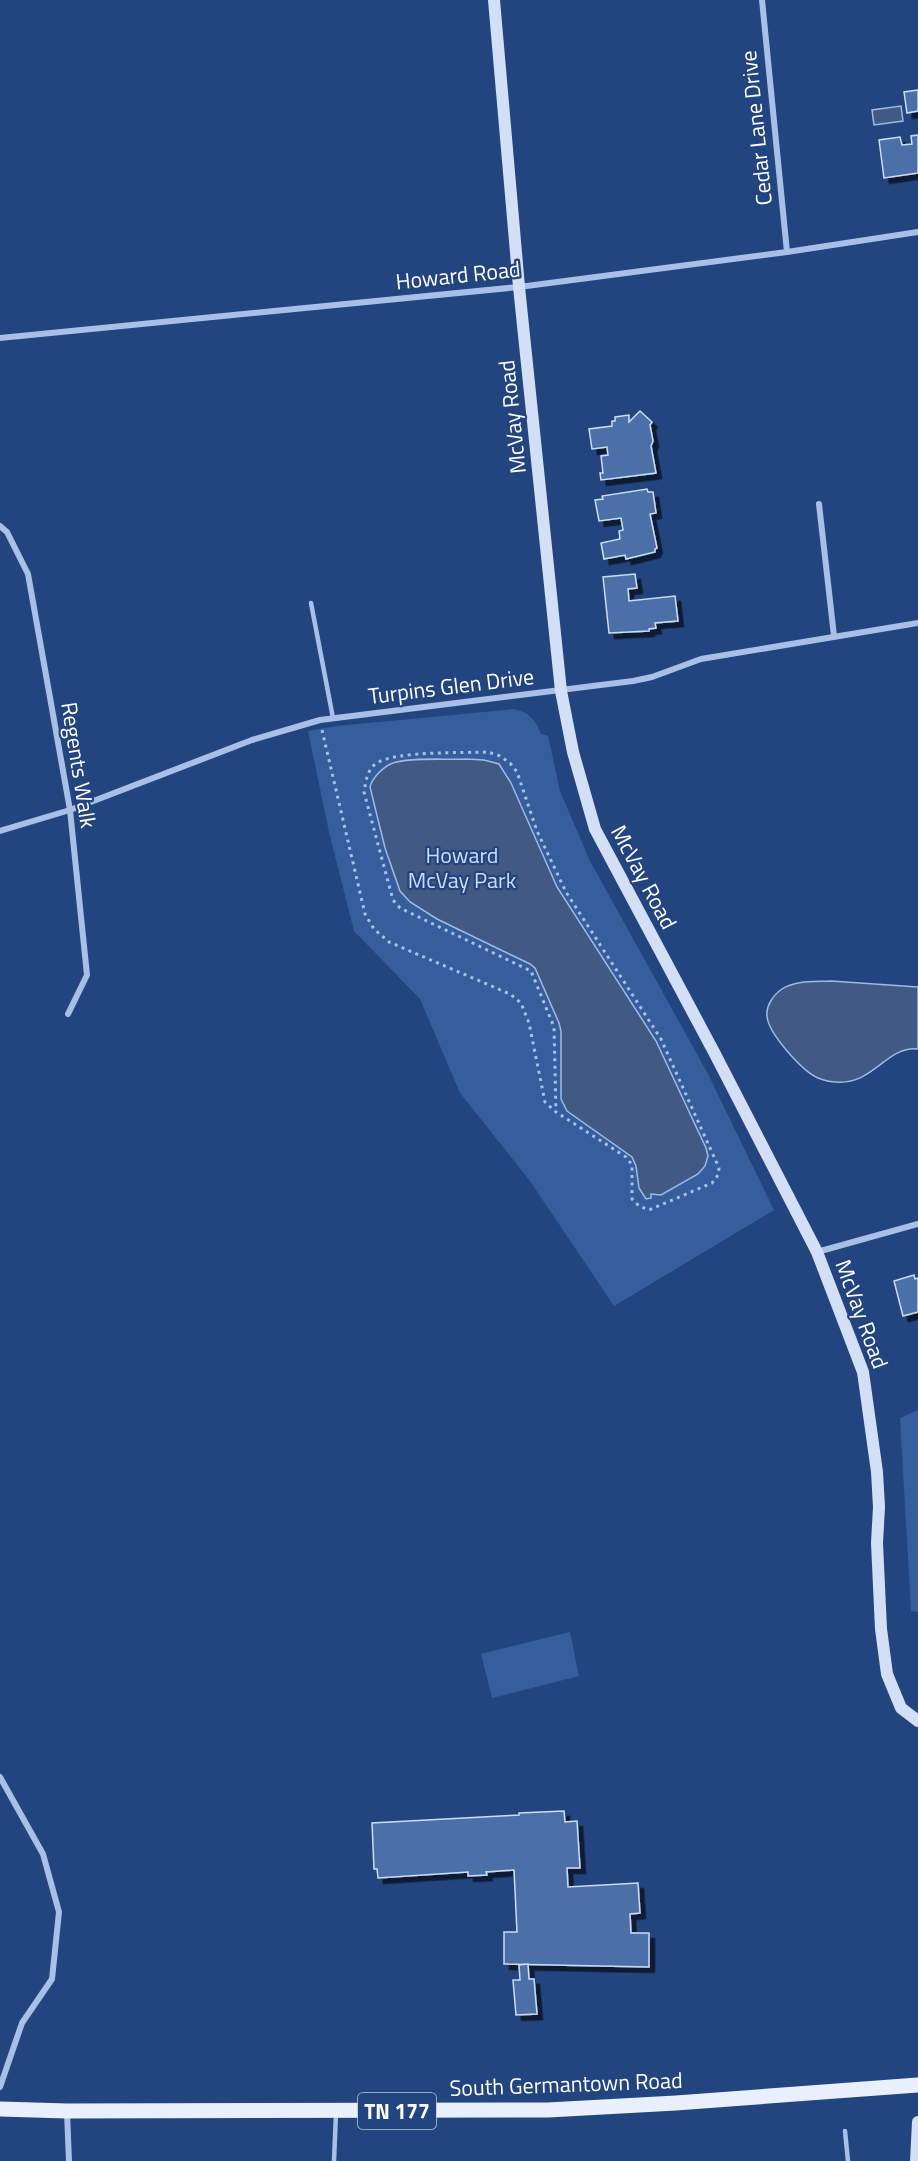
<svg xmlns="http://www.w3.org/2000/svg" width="918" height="2161" font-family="'Titillium Web',sans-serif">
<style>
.green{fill:#365e9d}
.water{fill:#405a84;stroke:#9cbbe8;stroke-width:1.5}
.building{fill:#4b6fa8;stroke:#cbdcf5;stroke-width:1.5;filter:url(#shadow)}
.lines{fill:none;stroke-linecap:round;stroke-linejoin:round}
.path{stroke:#a8c0e7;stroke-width:3;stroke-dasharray:3 4.5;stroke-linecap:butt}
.lane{stroke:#a8c0e7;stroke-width:4.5}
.street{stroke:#a8c0e7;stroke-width:6}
.secondary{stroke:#d2dff6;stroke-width:12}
.primary{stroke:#e9f0fd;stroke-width:15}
.labels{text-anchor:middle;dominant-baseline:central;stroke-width:4.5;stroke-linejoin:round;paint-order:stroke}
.shield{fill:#22457f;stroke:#bdc7d9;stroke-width:1.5}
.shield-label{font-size:21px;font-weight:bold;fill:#fff}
.street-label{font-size:22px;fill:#fff;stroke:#22457f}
.park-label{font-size:22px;fill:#cbdcf5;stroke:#22457f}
</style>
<defs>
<filter id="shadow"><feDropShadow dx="5.5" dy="5.5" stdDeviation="0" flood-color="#0009"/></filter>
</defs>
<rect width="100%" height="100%" fill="#22457f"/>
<g class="green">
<path d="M514,709C530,713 535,719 541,734L548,736L560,791L590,861L708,1074L774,1210L614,1306L530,1181L460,1093L420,999L354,931L329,832L308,731L337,726Z"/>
<polygon points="918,1410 918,1612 911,1611 900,1418"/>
<polygon points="570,1632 579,1676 492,1698 481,1654"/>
</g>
<g class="water">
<polygon points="901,106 903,121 874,125 872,110"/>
<path d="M466,759L484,760L499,764L511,783L557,887L656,1041L706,1148L708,1156L705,1166L698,1174L661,1195L651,1194V1198L646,1199L639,1188L636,1166L632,1157L567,1111L561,1099V1031L559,1023L535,968L530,964L437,919L410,902L400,891L385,848L370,787C372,778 384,766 393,763C409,757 447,760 466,759Z"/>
<path d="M831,981L918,987V1049C886,1046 874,1085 836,1082C831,1082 823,1080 818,1078C802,1071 768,1033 767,1016C766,1006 773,995 782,989C795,980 816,982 831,981Z"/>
</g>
<g class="building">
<polygon points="918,90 918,111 907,113 904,92"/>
<polygon points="918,135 918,173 884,178 879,140 900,137 902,145 912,144 911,136"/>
<polygon points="640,411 652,422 650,425 653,441 651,446 656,473 601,480 600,473 603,473 601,456 608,455 607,447 592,449 589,429 612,426 612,421 615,421 615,417 629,415 629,422"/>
<polygon points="647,489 648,492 653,492 656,513 650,514 657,548 655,549 655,552 626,559 625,555 604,559 601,543 620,539 619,531 623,530 621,518 599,521 595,500 603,499 602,496"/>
<polygon points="635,574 637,588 628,589 629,601 675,596 678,621 655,623 656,628 649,629 649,631 609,633 603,577"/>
<polygon points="914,1275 915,1279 918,1278 918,1312 903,1316 894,1281"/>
<polygon points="564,1811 565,1822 577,1821 580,1868 567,1868 568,1887 638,1883 640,1913 630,1914 631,1933 649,1933 649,1967 504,1964 504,1932 517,1932 514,1870 486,1872 487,1875 468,1876 468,1872 378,1878 377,1869 374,1869 372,1823 519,1815 519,1813"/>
<polygon points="528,1964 529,1979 534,1979 537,2014 516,2015 513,1980 520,1980 519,1965"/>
</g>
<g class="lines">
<path class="path" d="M322,730L365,914L374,929L389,942L510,994L521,1003L529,1023L545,1102L556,1112L626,1157L632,1165V1199L639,1206L649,1210L712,1183L718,1175L719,1168L661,1039L566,892L537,831L517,772L510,763L500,756L488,752C464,753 395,751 377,763C367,769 366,781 364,792L393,900L400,908L531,971L554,1027L556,1112"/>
<g class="lane">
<polyline points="311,603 333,718"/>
<polyline points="845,2131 848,2161"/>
<polyline points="334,2161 336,2113"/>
</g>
<g class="street">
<polyline points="762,0 787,252"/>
<polyline points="0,338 519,287 787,252 918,232"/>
<polyline points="819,504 834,636"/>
<polyline points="0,526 7,532 28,574 70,810 87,975 68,1014"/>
<polyline points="0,831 70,810 252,740 320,720 633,681 652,677 701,659 918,623"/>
<polyline points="817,1252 918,1224"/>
<polyline points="0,1777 43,1854 59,1912 52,1979 22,2023 0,2087"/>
<polyline points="67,2112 69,2161"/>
</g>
<g class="secondary">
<polyline points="494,0 519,287 561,691 573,752 595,829 715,1054 817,1252 863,1372 877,1472 879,1507 877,1543 881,1629 887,1674 901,1708 918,1721"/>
<polyline points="916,2161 918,2122"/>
</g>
<polyline class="primary" points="0,2109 67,2111 548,2110 676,2103 918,2085"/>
</g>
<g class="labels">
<rect class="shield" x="358" y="2093" width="78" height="36" rx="4.5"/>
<g class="shield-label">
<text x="397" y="2111">TN 177</text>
</g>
<g class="street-label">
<text transform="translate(756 128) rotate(-96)">Cedar Lane Drive</text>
<text transform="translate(458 275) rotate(-6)">Howard Road</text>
<text transform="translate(512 417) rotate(-96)">McVay Road</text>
<text transform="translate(451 686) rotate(-7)">Turpins Glen Drive</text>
<text transform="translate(79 765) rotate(81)">Regents Walk</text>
<text transform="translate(644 877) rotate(62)">McVay Road</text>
<text transform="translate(862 1314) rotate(70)">McVay Road</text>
<text transform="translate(566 2084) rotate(-2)">South Germantown Road</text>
</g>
<g class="park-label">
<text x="462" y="855">Howard<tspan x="462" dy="25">McVay Park</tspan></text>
</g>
</g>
</svg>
